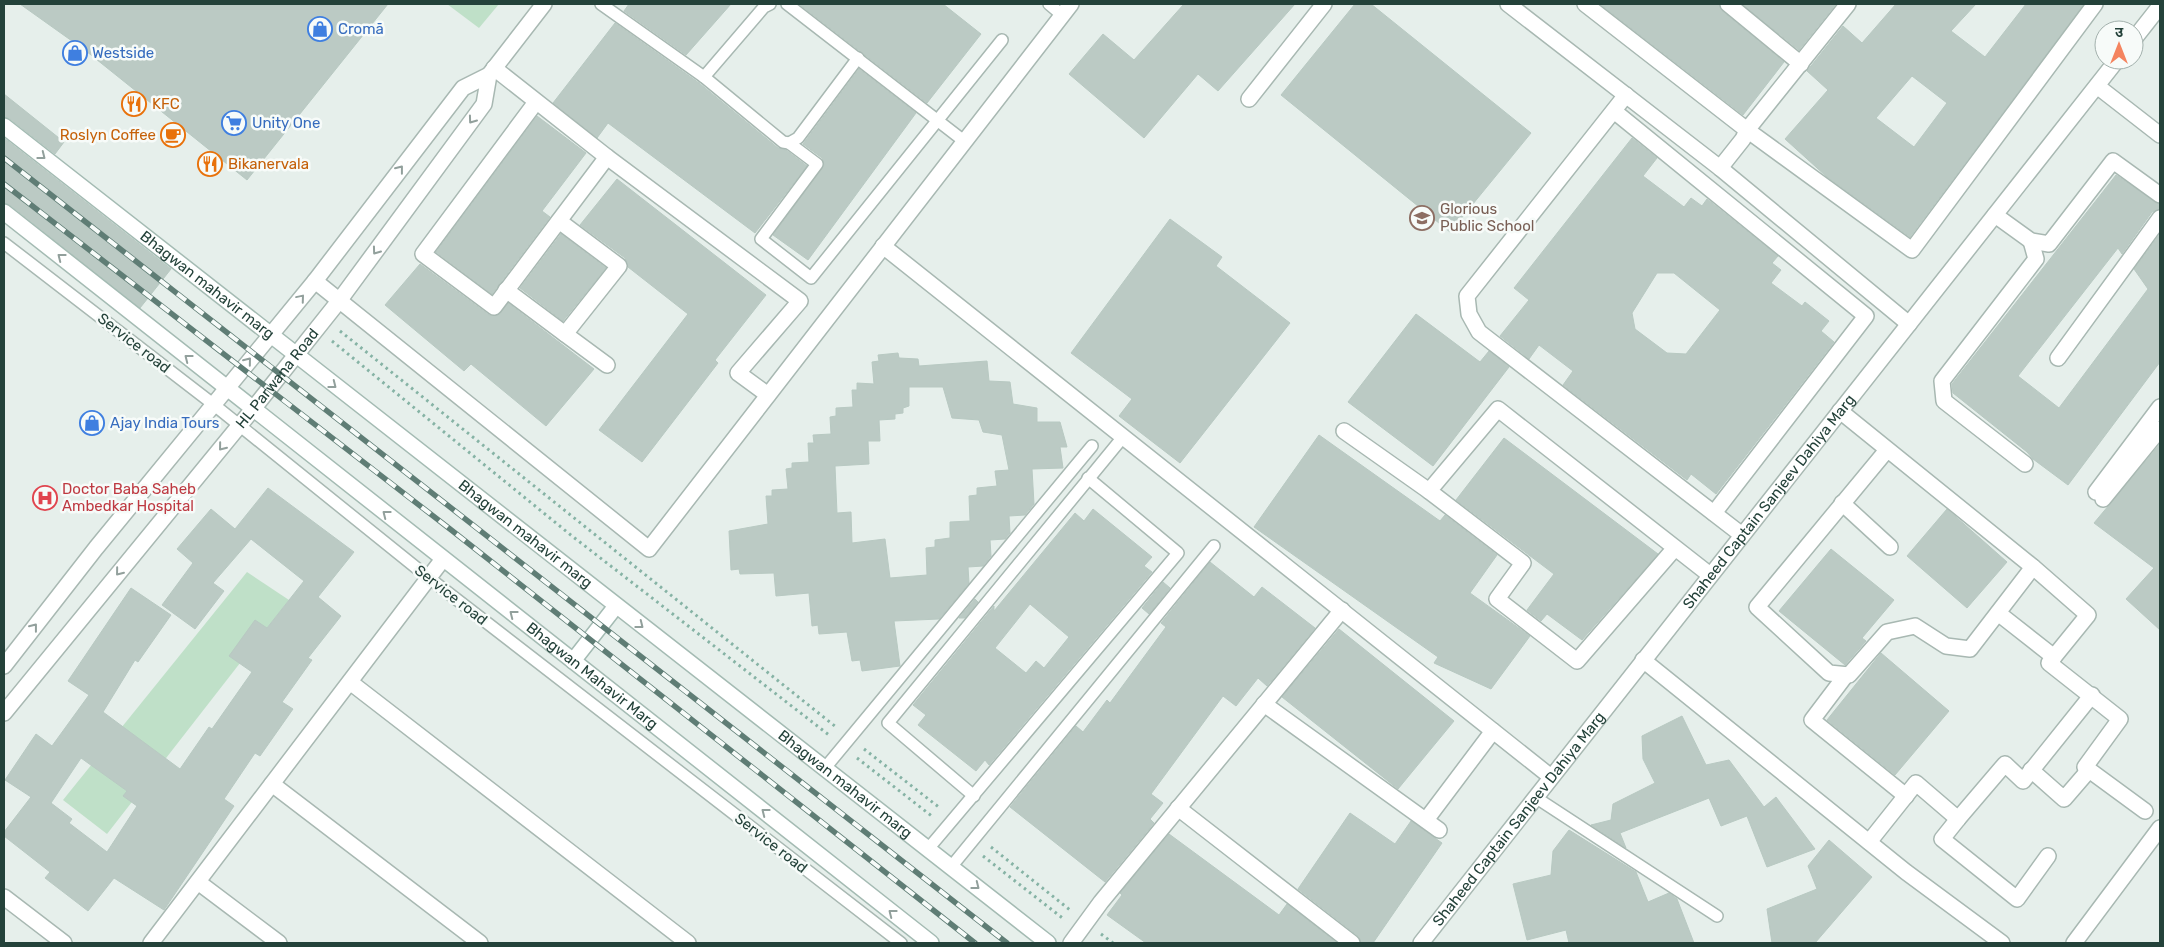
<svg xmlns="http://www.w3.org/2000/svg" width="2164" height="947" font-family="Rubik,'Noto Sans Devanagari',sans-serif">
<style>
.green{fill:#bfe0c8}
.building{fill:#bbcac4;stroke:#b8c9c2;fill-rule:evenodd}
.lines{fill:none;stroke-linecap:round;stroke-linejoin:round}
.service-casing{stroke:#a8b8b2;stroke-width:14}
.minor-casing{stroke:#a8b8b2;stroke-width:18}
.tertiary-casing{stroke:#a8b8b2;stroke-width:18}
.secondary-casing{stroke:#a4bbb3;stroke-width:18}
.path{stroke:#86b3a5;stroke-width:3;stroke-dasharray:2.5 4;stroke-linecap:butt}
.service{stroke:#fff;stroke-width:11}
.minor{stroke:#fff;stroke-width:15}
.tertiary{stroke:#fff;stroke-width:15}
.secondary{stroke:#fff;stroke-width:15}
.rail-casing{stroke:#5f7d75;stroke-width:5.5}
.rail{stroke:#f7fbf9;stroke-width:4;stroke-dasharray:11;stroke-linecap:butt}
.oneway{stroke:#92a09c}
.labels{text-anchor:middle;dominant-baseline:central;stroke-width:5;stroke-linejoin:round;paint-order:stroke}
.shop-label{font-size:15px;fill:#366cbe;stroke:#f7fbf9;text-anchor:start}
.food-label{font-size:15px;fill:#c56008;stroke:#f7fbf9;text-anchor:start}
.education-label{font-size:15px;fill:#785e54;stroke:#f7fbf9;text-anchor:start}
.street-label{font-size:15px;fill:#24423a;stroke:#f7fbf9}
.health-label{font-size:15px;fill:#be3a42;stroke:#f7fbf9;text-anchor:start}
</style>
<rect width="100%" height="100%" fill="#e6efeb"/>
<g class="green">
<polygon points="447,4 499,4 479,28"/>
<polygon points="247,572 289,600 107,834 63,800"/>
</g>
<g class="building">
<polygon points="20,4 388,4 247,180 86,51"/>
<polygon points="629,4 731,4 686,55 624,11"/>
<polygon points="799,4 943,4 981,34 927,103"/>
<polygon points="1184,4 1295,4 1218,91 1198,74 1144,138 1069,74 1103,34 1134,60"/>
<polygon points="1355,4 1371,4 1531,133 1450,232 1281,95"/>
<polygon points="1600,4 1719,4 1722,11 1784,62 1743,115"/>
<polygon points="1742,4 1836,4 1799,50"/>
<path d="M1896,4H1976L1951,31L1985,57L2026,4H2084L1910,237L1827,177L1785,139L1828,90L1807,71L1843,26L1862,43ZM1912,76L1947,103L1914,147L1876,118Z"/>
<polygon points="615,23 699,83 778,148 786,150 807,166 755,233 608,123 597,138 553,103"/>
<polygon points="859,69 916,113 808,260 773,235 824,165 822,158 803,144"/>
<polygon points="4,94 64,142 55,154 10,119 4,117"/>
<polygon points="537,116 586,153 542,211 550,217 492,294 436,252"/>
<polygon points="4,138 171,269 140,308 10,205 4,203"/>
<path d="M1632,138L1657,158L1643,176L1684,207L1691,198L1702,206L1707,199L1778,256L1772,263L1781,270L1771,283L1802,306L1805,302L1829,321L1821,331L1834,342L1716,494L1691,474L1687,480L1563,385L1573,371L1539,345L1529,359L1500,336L1529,300L1514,288ZM1657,273H1674L1720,310L1686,354L1667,353L1635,329L1632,313Z"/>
<polygon points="2116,175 2160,204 2160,209 2152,212 2122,254 2118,248 2018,376 2059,408 2148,289 2134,269 2160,234 2160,362 2068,485 2033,459 2027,452 1953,393 1952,384"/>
<polygon points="617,179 766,295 715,360 718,363 642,462 599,430 688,314 628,267 625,258 580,225"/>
<polygon points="1170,219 1222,257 1216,266 1290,323 1180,463 1119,416 1132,399 1071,353"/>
<polygon points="561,234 606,268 563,321 520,288"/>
<polygon points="420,264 489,315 498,315 508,303 594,369 546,426 471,364 464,371 385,305"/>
<polygon points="1416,314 1480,362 1489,351 1509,367 1433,466 1348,402"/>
<path d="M898,353L899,358L918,359L919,366L987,361L989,381L1010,382L1013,404L1037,408V422H1060L1067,447H1060L1063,468L1032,469L1034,504L1025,515L1009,516L1010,533L1005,539L990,540L991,556L983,566L968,567L969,583L939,619L894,621L900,666L862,671L860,660L852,661L847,632L819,634L818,625L812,626L809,593L776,596L774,573L740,574L739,569L731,570L729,531L768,524L766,496H772V490L788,489L786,469L792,468V463L809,462L808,443H814L813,435L831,434L830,417L836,416V408L853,407L852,390H857V383L874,384L872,362L879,361L878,355ZM909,387H943L952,418L979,420L983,432L1002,435L1009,470L995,471L997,486L977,488V495L969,496L970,521L950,522V538L935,540V547L926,548L927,575L890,578L885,539L852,543L851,512L837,513L835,466L869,464L868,441H880L879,420L895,419V414L903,413V408L909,406Z"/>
<polygon points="1319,435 1440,521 1445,515 1497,555 1470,593 1530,636 1491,689 1434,663 1438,657 1254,527"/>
<polygon points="1504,438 1658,554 1582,640 1547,614 1541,621 1527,610 1554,574 1456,500"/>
<polygon points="2160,444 2160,630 2126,599 2154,568 2094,523"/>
<path d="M268,488L354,552L318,597L341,616L308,658L312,660L282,702L293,709L260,756L255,753L224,799L234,806L164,910L114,878L88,911L45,878L50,872L4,836V832L31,797L5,780L36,734L52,746L89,695L68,681L131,588L171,615L138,662L135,660L103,712L180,769L209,727L212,729L252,672L229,656L255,620L267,628L304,581L251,539L213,583L224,591L195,629L162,605L193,563L177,549L211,509L235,529ZM81,758L127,791L123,796L137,806L107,852L69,823L72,819L51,803Z"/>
<path d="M1093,509L1152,557L1144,566L1152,572L989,765L985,760L976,771L918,725L926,715L913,705L994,606V611L1075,513L1084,521ZM1030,604L1069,637L1044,668L1036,661L1026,673L995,648Z"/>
<polygon points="1947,509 2007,562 1967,608 1907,556"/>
<polygon points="1831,549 1894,600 1862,638 1866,641 1845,665 1779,611"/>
<polygon points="1210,562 1254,597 1262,587 1315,628 1267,686 1258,678 1236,706 1223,696 1151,794 1163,803 1150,819 1154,823 1105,882 1010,807 1076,726 1083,732 1107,700 1110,703 1166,627 1161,623"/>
<polygon points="1163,582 1170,588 1149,614 1142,608"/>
<polygon points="975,599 978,602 965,618 959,618"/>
<polygon points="1339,629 1454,721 1398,789 1282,697"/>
<polygon points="1881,653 1949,711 1895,775 1827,720"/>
<polygon points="1682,716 1706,765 1729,760 1764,807 1776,797 1815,849 1767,867 1747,816 1721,826 1709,798 1620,833 1626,848 1591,825 1611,820 1613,804 1655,783 1643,759 1642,736"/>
<polygon points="1350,813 1395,844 1411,821 1442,843 1373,943 1361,943 1358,936 1298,889"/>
<polygon points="1569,830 1636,872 1648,902 1669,893 1677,899 1694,943 1569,943 1566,930 1527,940 1513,884 1551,875 1553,851"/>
<polygon points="1169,834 1279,915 1287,904 1337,943 1146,943 1107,915 1122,895 1120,893"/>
<polygon points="1829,840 1872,877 1815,943 1772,943 1767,909 1817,889 1808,866"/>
</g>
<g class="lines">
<defs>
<g id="service">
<polyline points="601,4 704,77 764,7 770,4"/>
<polyline points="787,4 964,141"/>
<polyline points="1049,4 1062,15"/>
<polyline points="704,77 783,142 789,143 798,138 858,58"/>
<polyline points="789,143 817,164 761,239 811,278 1002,40"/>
<polyline points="4,243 213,404 429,578 901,943"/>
<polyline points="825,768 1092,446"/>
<polyline points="974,796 888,723 1123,437"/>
<polyline points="1535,797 1717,916"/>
<polyline points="928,849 1178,553 1088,478"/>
<polyline points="951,867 1214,546"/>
</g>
<g id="minor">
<polyline points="1508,4 1720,168 1909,324"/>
<polyline points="1585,4 1747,130 1912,250 2095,4"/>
<polyline points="1728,4 1801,64"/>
<polyline points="2134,39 2160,6"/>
<polyline points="494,68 607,157 800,301 738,373 768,395"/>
<polyline points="2097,86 2160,135"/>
<polyline points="1626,95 1467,296 1469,314 1479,332 1742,535"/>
<polyline points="1249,99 1324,4"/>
<polyline points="536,102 423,254 494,307 607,157"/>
<polyline points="1614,111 1866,316 1714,513"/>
<polyline points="1720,168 1743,139 1747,130 1848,4"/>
<polyline points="1995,215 2031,241 2049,244 2113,161 2160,195"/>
<polyline points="559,221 619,266 565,334 607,365"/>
<polyline points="883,246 1551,777"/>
<polyline points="315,281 649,549 1071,4"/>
<polyline points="506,290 565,334"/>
<polyline points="2058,358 2160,218"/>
<polyline points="1840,411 2033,567 1970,649 1946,646 1915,626 1887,632 1849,675 1829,673 1757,607 1887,450"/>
<polyline points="1344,431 1429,491"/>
<polyline points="2025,464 1944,401 1942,381 2036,259 2031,241"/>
<polyline points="2096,492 2160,407"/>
<polyline points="2103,499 2160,429"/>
<polyline points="1842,503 1890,547"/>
<polyline points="1675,548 1577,661 1497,599 1523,563 1429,491 1498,409 1710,575"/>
<polyline points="2033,567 2088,615 2049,663 2120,719 2085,767 2145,811"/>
<polyline points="1998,613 2054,657"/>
<polyline points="1643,660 1906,872 2002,943"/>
<polyline points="1846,675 1812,720 1906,796"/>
<polyline points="350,682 688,943"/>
<polyline points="1264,704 1439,830"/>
<polyline points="2031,770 2064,799 2089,770"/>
<polyline points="272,784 480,943"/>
<polyline points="1178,808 1352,943"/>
<polyline points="1958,819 1942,839 2017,899 2048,856"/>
<polyline points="1426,820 1493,731"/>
<polyline points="1869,842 1916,783 1958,819 2005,764 2023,781 2092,695"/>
<polyline points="198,882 279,943"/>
<polyline points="4,897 64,943"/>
<polyline points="151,943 443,559"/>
<polyline points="1071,943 1101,902 1342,610"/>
<path id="s1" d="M1421,943L2117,60"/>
<polyline points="2074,943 2160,828"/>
</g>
<g id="tertiary">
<polyline points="4,666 96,548 315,281 463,88 489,75 544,4"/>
<path id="s2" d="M4,713L253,409L339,301L484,104L489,75"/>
</g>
<g id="secondary">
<path id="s3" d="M4,126L1048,943"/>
<path id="s4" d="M4,212L931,943"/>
<polyline points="573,661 616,606"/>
</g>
</defs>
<use href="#service" class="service-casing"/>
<use href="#minor" class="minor-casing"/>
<use href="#tertiary" class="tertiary-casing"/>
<use href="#secondary" class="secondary-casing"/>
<g class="path">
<polyline points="340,331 836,727"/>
<polyline points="332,341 572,536 829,735"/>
<polyline points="864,749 940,808"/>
<polyline points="857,758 933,817"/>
<polyline points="991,847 1070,910"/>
<polyline points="983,856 1065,920"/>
<polyline points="1101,934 1113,943"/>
</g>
<use href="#service" class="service"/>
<use href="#minor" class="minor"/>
<use href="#tertiary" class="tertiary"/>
<use href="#secondary" class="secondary"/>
<defs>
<g id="rail">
<polyline points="4,158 1007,943"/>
<polyline points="4,184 450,529 975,943"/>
</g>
</defs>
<use href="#rail" class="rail-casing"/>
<use href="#rail" class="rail"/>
</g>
<defs><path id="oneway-chevron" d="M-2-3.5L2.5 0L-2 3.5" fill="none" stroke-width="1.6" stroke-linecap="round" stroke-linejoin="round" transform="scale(1.25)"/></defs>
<g class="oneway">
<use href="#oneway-chevron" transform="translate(472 120) rotate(126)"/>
<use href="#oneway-chevron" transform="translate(42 156) rotate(38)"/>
<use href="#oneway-chevron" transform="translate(400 169) rotate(-52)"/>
<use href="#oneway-chevron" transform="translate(376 251) rotate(126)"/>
<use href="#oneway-chevron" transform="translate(61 257) rotate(-142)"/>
<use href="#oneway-chevron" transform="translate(301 298) rotate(-50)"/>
<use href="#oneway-chevron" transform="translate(188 358) rotate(-142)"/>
<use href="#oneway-chevron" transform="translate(248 361) rotate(-51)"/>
<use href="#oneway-chevron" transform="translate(333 385) rotate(38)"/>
<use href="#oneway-chevron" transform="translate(222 447) rotate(129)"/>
<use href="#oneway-chevron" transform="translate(386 514) rotate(-142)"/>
<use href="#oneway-chevron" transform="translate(119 572) rotate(129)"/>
<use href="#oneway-chevron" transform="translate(513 614) rotate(-142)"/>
<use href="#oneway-chevron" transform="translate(640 625) rotate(38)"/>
<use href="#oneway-chevron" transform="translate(34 627) rotate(-52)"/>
<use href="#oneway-chevron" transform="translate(765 812) rotate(-142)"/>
<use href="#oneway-chevron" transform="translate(976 886) rotate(38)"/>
<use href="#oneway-chevron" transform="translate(892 913) rotate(-142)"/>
</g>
<defs>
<symbol id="shop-ring" viewBox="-11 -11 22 22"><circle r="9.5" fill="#f7fbf9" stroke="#3f7fe0" stroke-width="1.5"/><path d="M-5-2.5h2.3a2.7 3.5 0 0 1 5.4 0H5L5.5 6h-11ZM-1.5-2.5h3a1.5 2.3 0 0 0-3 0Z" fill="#3f7fe0"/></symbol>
<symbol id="restaurant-ring" viewBox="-11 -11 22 22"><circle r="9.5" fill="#f7fbf9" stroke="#e8710a" stroke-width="1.5"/><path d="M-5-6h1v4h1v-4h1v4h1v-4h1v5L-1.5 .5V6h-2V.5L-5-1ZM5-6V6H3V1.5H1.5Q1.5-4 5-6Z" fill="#e8710a"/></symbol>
<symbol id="supermarket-ring" viewBox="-11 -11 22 22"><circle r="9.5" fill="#f7fbf9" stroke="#3f7fe0" stroke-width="1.5"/><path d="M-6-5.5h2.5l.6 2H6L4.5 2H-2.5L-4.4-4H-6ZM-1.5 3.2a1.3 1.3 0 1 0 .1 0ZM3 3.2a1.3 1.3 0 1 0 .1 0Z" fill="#3f7fe0"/></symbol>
<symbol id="cafe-ring" viewBox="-11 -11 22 22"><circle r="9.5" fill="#f7fbf9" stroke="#e8710a" stroke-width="1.5"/><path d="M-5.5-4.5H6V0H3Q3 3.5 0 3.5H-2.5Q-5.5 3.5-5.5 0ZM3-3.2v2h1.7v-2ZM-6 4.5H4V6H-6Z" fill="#e8710a"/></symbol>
<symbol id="school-ring" viewBox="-11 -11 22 22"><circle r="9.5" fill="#f7fbf9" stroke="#8d6e63" stroke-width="1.5"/><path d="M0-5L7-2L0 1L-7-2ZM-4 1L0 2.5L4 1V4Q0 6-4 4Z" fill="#8d6e63"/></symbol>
<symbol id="hospital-ring" viewBox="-11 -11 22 22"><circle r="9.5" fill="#f7fbf9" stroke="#e0444e" stroke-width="1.5"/><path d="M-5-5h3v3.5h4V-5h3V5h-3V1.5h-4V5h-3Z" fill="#e0444e"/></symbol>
</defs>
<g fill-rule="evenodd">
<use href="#shop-ring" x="306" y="15" width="28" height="28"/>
<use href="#shop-ring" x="61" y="39" width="28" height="28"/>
<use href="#restaurant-ring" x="120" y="90" width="28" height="28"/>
<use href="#supermarket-ring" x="220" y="109" width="28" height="28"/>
<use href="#cafe-ring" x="159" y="121" width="28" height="28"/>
<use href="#restaurant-ring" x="196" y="150" width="28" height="28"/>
<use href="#school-ring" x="1408" y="204" width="28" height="28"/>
<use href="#shop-ring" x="78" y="409" width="28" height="28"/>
<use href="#hospital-ring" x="31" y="484" width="28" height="28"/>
</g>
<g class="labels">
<g class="shop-label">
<text x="338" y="29">Cromā</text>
<text x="92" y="53">Westside</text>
<text x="252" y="123">Unity One</text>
<text x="110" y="423">Ajay India Tours</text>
</g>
<g class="food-label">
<text x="152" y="104">KFC</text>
<text x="156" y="135" text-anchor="end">Roslyn Coffee</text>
<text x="228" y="164">Bikanervala</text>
</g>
<g class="education-label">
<text x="1440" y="209">Glorious<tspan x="1440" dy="17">Public School</tspan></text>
</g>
<g class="street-label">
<text stroke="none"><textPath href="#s3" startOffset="258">Bhagwan mahavir marg</textPath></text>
<text transform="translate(134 343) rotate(38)">Service road</text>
<text stroke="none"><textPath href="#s2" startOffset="432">HL Parwana Road</textPath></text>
<text stroke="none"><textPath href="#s1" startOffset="562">Shaheed Captain Sanjeev Dahiya Marg</textPath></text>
<text stroke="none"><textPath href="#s3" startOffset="662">Bhagwan mahavir marg</textPath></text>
<text transform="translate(451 595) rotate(38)">Service road</text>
<text stroke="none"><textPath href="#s4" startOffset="749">Bhagwan Mahavir Marg</textPath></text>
<text stroke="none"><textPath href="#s3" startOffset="1068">Bhagwan mahavir marg</textPath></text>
<text stroke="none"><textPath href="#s1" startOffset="158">Shaheed Captain Sanjeev Dahiya Marg</textPath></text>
<text transform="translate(771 843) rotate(38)">Service road</text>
</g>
<g class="health-label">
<text x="62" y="489">Doctor Baba Saheb<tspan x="62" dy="17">Ambedkar Hospital</tspan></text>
</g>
</g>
<rect width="2164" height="947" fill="none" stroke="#24423a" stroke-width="10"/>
<g transform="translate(2119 45)"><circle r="24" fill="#f7fbf9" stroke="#a3b1ad"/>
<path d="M0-4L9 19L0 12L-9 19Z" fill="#f4845f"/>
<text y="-8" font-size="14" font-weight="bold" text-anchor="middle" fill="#24423a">उ</text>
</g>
</svg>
